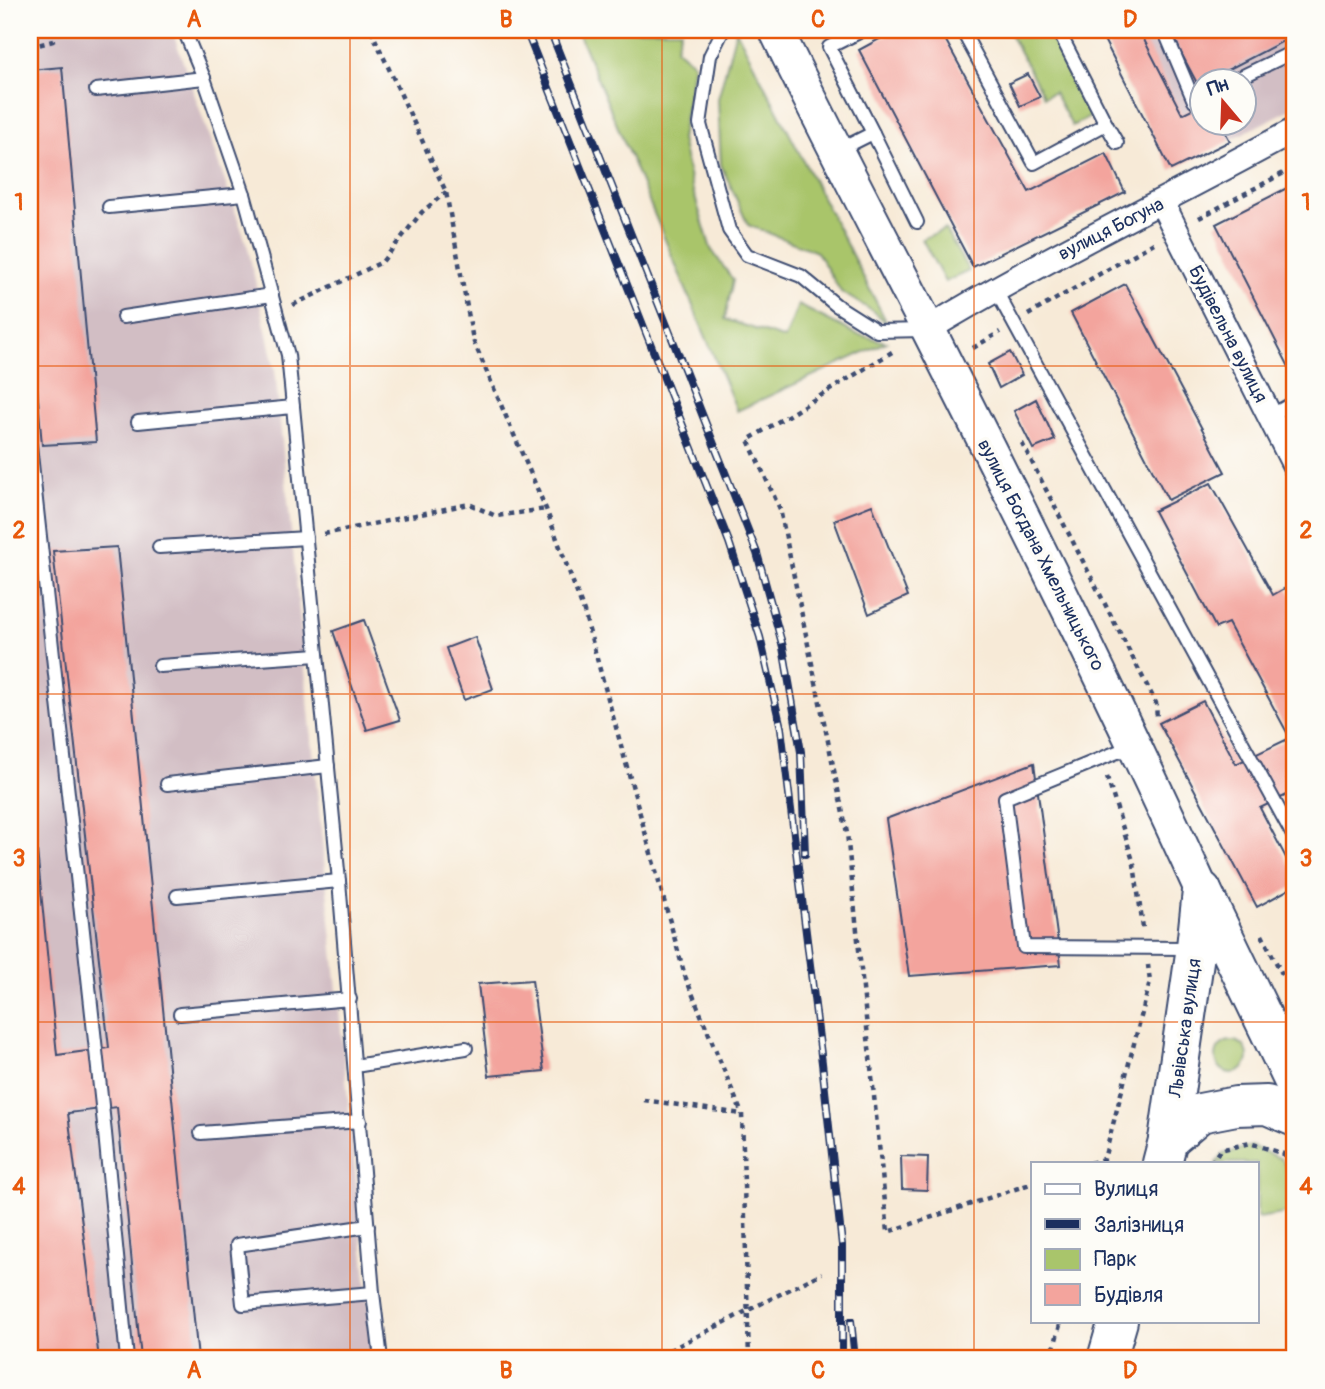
<svg xmlns="http://www.w3.org/2000/svg" width="1325" height="1389" font-family="Pangolin,sans-serif">
<style>
.industrial{fill:#d2bec4;fill-rule:evenodd}
.green{fill:#a9c56b;stroke:#627a64;stroke-width:2}
.building{fill:#f3a49d}
.lines{fill:none;stroke-linecap:round;stroke-linejoin:round}
.lane-casing{stroke:#3c4b70;stroke-width:16}
.street-casing{stroke:#3c4b70;stroke-width:28}
.secondary-casing{stroke:#3c4b70;stroke-width:37}
.primary-casing{stroke:#3c4b70;stroke-width:42}
.path{stroke:#3c4b70;stroke-width:4.5;stroke-dasharray:5 5;stroke-linecap:butt}
.lane{stroke:#fff;stroke-width:12}
.street{stroke:#fff;stroke-width:24}
.secondary{stroke:#fff;stroke-width:33}
.primary{stroke:#fff;stroke-width:38}
.rail-casing{stroke:#1b2f5e;stroke-width:8}
.rail{stroke:#fdfcf7;stroke-width:5;stroke-dasharray:16;stroke-linecap:butt}
.grid{fill:none;stroke:#e8590c;stroke-width:2;stroke-opacity:0.55}
.labels{text-anchor:middle;dominant-baseline:central;stroke-width:7;stroke-linejoin:round;paint-order:stroke}
.street-label{font-size:19px;fill:#1b2f5e;stroke:#fdfcf7}
.neatline{fill:none;stroke:#e8590c;stroke-width:2.5}
.grid-label{font-size:23px;text-anchor:middle;font-weight:bold;fill:#e8590c}
</style>
<rect width="100%" height="100%" fill="#fdfcf7"/>
<filter id="ink" filterUnits="userSpaceOnUse"><feTurbulence type="fractalNoise" baseFrequency=".0143" numOctaves="2"/><feDisplacementMap in="SourceGraphic" scale="14" xChannelSelector="R" yChannelSelector="G"/><feConvolveMatrix kernelMatrix="1 2 1 2 8 2 1 2 1" color-interpolation-filters="sRGB"/></filter>
<filter id="wash" filterUnits="userSpaceOnUse"><feTurbulence type="fractalNoise" baseFrequency=".00686" numOctaves="4" result="noise"/><feDisplacementMap in="SourceGraphic" scale="28" xChannelSelector="R" yChannelSelector="G"/><feGaussianBlur stdDeviation="1.57" result="paint"/><feColorMatrix in="noise" values="0 0 0 0 0 0 0 0 0 0 0 0 0 0 0 0 0 1.4 0 .05"/><feComposite in="paint" operator="in"/></filter>
<g filter="url(#wash)">
<rect width="100%" height="100%" fill="#f7ead7"/>
<g class="industrial">
<polygon points="30,30 172,30 248,248 275,371 374,1359 30,1359"/>
<path d="M1099,30H1295V107L1171,170ZM1202,80H1244V122H1202Z"/>
</g>
<g class="green">
<polygon points="577,30 681,30 676,48 694,64 681,139 691,184 711,249 733,280 725,319 785,339 798,305 856,334 886,342 737,411"/>
<polygon points="736,30 887,323 871,310 841,292 817,252 748,225 721,165 718,99"/>
<polygon points="1008,30 1048,30 1094,115 1072,126 1054,92 1044,97"/>
<polygon points="945,229 969,271 945,282 922,239"/>
<circle cx="1232" cy="1057" r="16"/>
<polygon points="1251,1146 1282,1159 1295,1187 1295,1212 1257,1218 1257,1163 1216,1163 1224,1154"/>
</g>
<g id="blocks">
<g class="building">
<polygon points="896,30 940,30 1029,192 1106,153 1125,192 973,267 859,50"/>
<polygon points="1099,30 1139,30 1182,114 1202,104 1202,122 1220,122 1230,141 1171,170"/>
<polygon points="1174,30 1295,30 1295,35 1208,80 1202,80 1198,85 1170,32"/>
<polygon points="62,67 96,442 42,445 30,307 30,70"/>
<polygon points="1028,74 1040,97 1020,106 1009,83"/>
<polygon points="1295,184 1295,364 1289,367 1216,224"/>
<polygon points="1125,284 1225,472 1168,500 1071,313"/>
<polygon points="1010,352 1022,375 999,388 988,364"/>
<polygon points="1036,399 1055,440 1033,449 1014,411"/>
<polygon points="1211,483 1273,595 1287,587 1295,601 1295,791 1260,808 1295,875 1295,886 1257,907 1159,723 1203,701 1236,764 1290,738 1228,623 1216,628 1154,511"/>
<polygon points="872,505 908,596 869,614 834,520"/>
<polygon points="117,547 198,1359 141,1359 117,1107 68,1113 99,1359 30,1359 30,799 32,799 57,1055 109,1048 53,551"/>
<polygon points="364,620 400,720 367,730 333,631"/>
<polygon points="475,637 493,689 464,700 446,648"/>
<polygon points="1034,763 1061,965 909,976 886,819"/>
<polygon points="532,980 544,1071 489,1076 478,984"/>
<polygon points="901,1156 928,1157 927,1190 902,1189"/>
</g>
</g>
</g>
<g filter="url(#ink)">
<use href="#blocks" fill-opacity="0" stroke="#3c4b70" stroke-width="2"/>
<g class="lines">
<defs>
<g id="lane">
<polyline points="184,30 204,78 244,194 288,355 339,881 373,1293 381,1359"/>
<polyline points="723,30 710,56 700,124 729,230 747,255 801,276 836,305 877,331 924,330"/>
<polyline points="962,30 1034,163 1106,124 1058,30"/>
<polyline points="1164,30 1194,101 1202,96"/>
<polyline points="1235,80 1295,51"/>
<polyline points="96,90 204,78"/>
<polyline points="1106,124 1117,143"/>
<polyline points="873,133 917,222"/>
<polyline points="839,150 873,133 829,47 863,30"/>
<polyline points="109,207 244,194"/>
<polyline points="995,289 1295,839"/>
<polyline points="123,317 272,295"/>
<polyline points="1270,416 1295,402"/>
<polyline points="138,422 293,407"/>
<polyline points="30,445 105,1133 127,1359"/>
<polyline points="159,547 306,538"/>
<polyline points="160,666 317,655"/>
<polyline points="1132,746 1005,798 1024,947 1190,948"/>
<polyline points="167,784 328,766"/>
<polyline points="177,896 339,881"/>
<polyline points="180,1014 350,999"/>
<polyline points="355,1066 466,1048"/>
<polyline points="201,1133 360,1121"/>
<polyline points="368,1226 237,1245 243,1304 373,1293"/>
</g>
<g id="street">
<polyline points="1162,203 1295,466"/>
<path d="M928,329C1047,257 1173,197 1295,130"/>
</g>
<path id="secondary" d="M776,30C825,131 878,231 929,331C1023,516 1116,702 1202,891"/>
<g id="primary">
<polyline points="1202,891 1295,1084"/>
<polyline points="1168,1140 1200,1113 1236,1106 1267,1105 1295,1117"/>
<polyline points="1162,1163 1168,1140 1196,947 1202,891"/>
<polyline points="1107,1359 1118,1321"/>
</g>
</defs>
<use href="#lane" class="lane-casing"/>
<use href="#street" class="street-casing"/>
<use href="#secondary" class="secondary-casing"/>
<use href="#primary" class="primary-casing"/>
<g class="path">
<polyline points="371,30 446,192 473,340 546,509 584,612 685,976 742,1114 749,1359"/>
<polyline points="30,47 53,41 51,30"/>
<polyline points="1199,218 1295,167"/>
<polyline points="293,305 382,262 422,212 446,192"/>
<polyline points="1028,315 1154,243"/>
<polyline points="973,348 1000,332"/>
<polyline points="892,352 748,440 780,509 847,833 888,1232 1033,1183"/>
<polyline points="1022,443 1156,703 1157,720"/>
<polyline points="1289,489 1295,500"/>
<polyline points="324,534 469,504 496,516 546,509"/>
<polyline points="1107,777 1134,864 1143,928"/>
<polyline points="1262,935 1295,999"/>
<polyline points="644,1100 742,1114"/>
<polyline points="1090,1163 1103,1159"/>
<polyline points="1103,1163 1150,982 1148,965"/>
<polyline points="1211,1163 1220,1150 1250,1143 1284,1154 1295,1169"/>
<polyline points="652,1359 822,1273"/>
<polyline points="1051,1359 1061,1321"/>
</g>
<use href="#lane" class="lane"/>
<use href="#street" class="street"/>
<use href="#secondary" class="secondary"/>
<use href="#primary" class="primary"/>
<defs>
<g id="rail">
<polyline points="526,30 729,542 760,637 781,728 822,1063 842,1245 842,1359"/>
<polyline points="550,30 757,553 783,647 801,752 805,854"/>
<polyline points="851,1321 855,1359"/>
</g>
</defs>
<use href="#rail" class="rail-casing"/>
<use href="#rail" class="rail"/>
</g>
</g>
<path class="grid" d="M350,30V1359M662,30V1359M974,30V1359M30,366H1295M30,694H1295M30,1022H1295"/>
<g class="labels">
<g class="street-label">
<text transform="translate(1111 229) rotate(-27)">вулиця Богуна</text>
<text transform="translate(1228 334) rotate(63)">Будівельна вулиця</text>
<text transform="translate(1041 555) rotate(63)">вулиця Богдана Хмельницького</text>
<text transform="translate(1185 1028) rotate(-82)">Львівська вулиця</text>
</g>
</g>
<rect width="1325" height="1389" fill="none" stroke="#fdfcf7" stroke-width="77"/>
<rect x="1031" y="1162" width="228" height="161" fill="#fdfcf7" stroke="#a3aaba" stroke-width="2"/>
<rect x="1045" y="1184" width="35" height="10" fill="#ffffff" stroke="#a3aaba" stroke-width="2"/>
<text x="1094" y="1196" font-size="21" fill="#1b2f5e">Вулиця</text>
<rect x="1045" y="1219" width="35" height="10" fill="#1b2f5e" stroke="#a3aaba" stroke-width="2"/>
<text x="1094" y="1232" font-size="21" fill="#1b2f5e">Залізниця</text>
<rect x="1045" y="1249" width="35" height="21" fill="#a9c56b" stroke="#a3aaba" stroke-width="2"/>
<text x="1094" y="1266" font-size="21" fill="#1b2f5e">Парк</text>
<rect x="1045" y="1284" width="35" height="21" fill="#f3a49d" stroke="#a3aaba" stroke-width="2"/>
<text x="1094" y="1302" font-size="21" fill="#1b2f5e">Будівля</text>
<g transform="translate(1223 102) rotate(341)"><circle r="33" fill="#fdfcf7" stroke="#a3aaba" stroke-width="2"/>
<path d="M0-5L12 26L0 18L-12 26Z" fill="#c8321e"/>
<text y="-10" font-size="19" font-weight="bold" text-anchor="middle" fill="#1b2f5e">Пн</text>
</g>
<rect x="38" y="38" width="1248" height="1312" class="neatline"/>
<g class="grid-label">
<text x="194" y="27">A</text>
<text x="506" y="27">B</text>
<text x="818" y="27">C</text>
<text x="1130" y="27">D</text>
<text x="19" y="210">1</text>
<text x="1306" y="210">1</text>
<text x="19" y="538">2</text>
<text x="1306" y="538">2</text>
<text x="19" y="866">3</text>
<text x="1306" y="866">3</text>
<text x="19" y="1194">4</text>
<text x="1306" y="1194">4</text>
<text x="194" y="1378">A</text>
<text x="506" y="1378">B</text>
<text x="818" y="1378">C</text>
<text x="1130" y="1378">D</text>
</g>
</svg>
